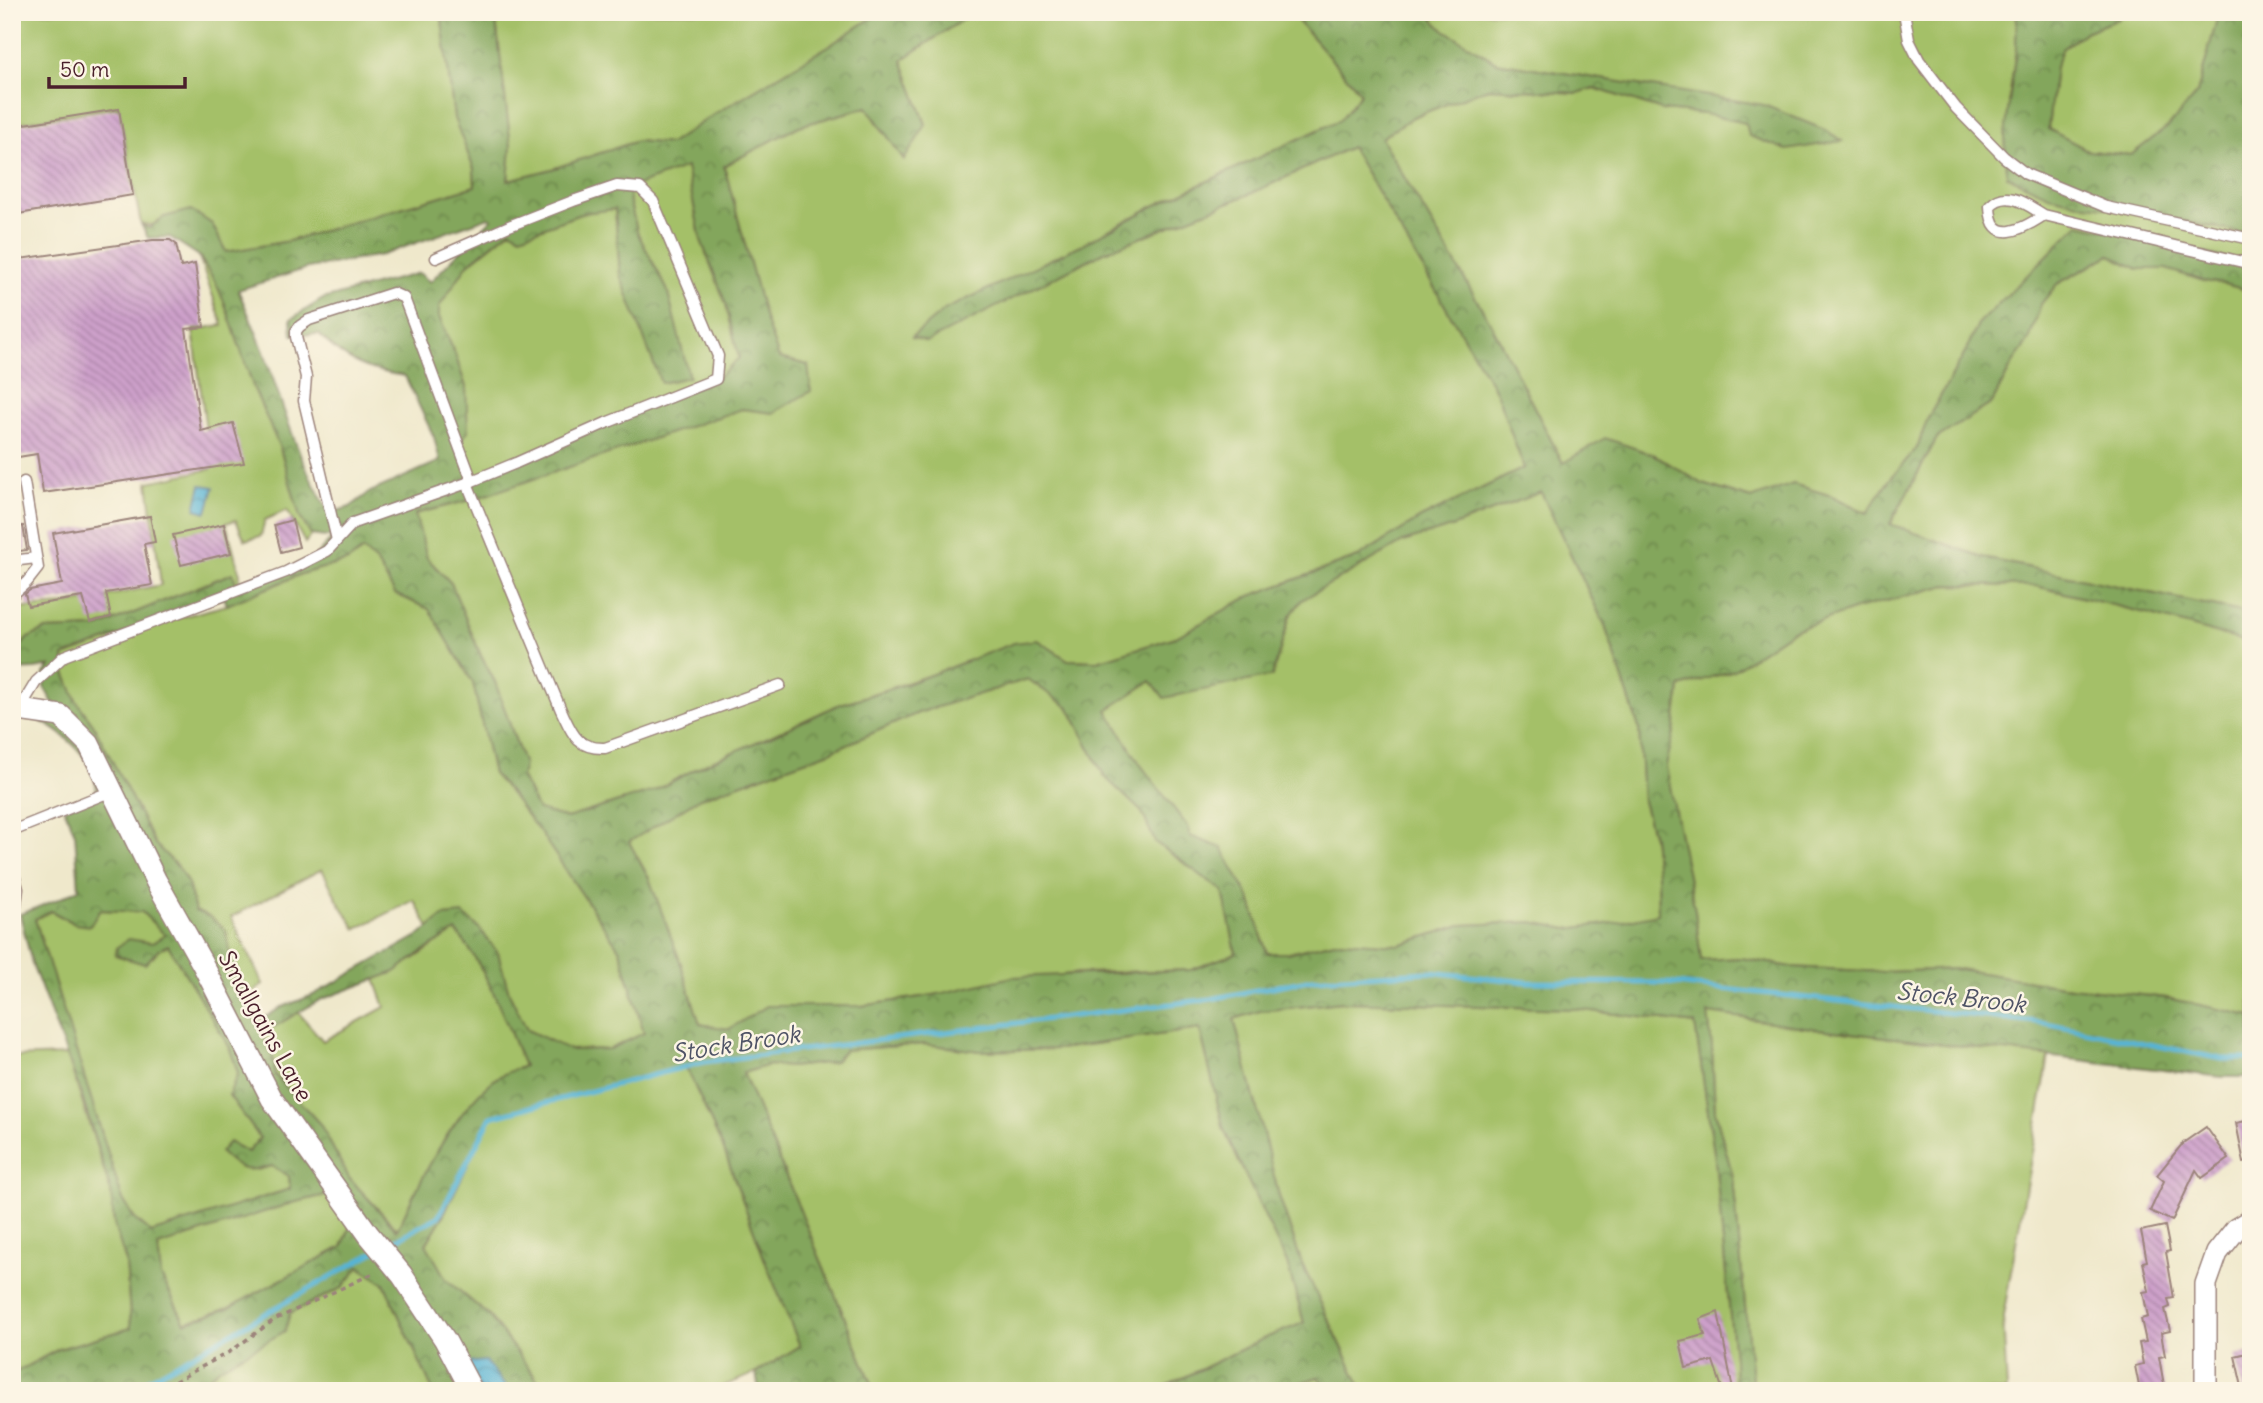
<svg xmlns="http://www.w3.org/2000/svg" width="2263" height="1403" font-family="Delius,sans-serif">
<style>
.green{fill:#a4c067;stroke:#777049;stroke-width:2}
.forest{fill:url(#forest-crowns);stroke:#666244;stroke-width:2;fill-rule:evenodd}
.water{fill:url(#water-waves);stroke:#506a80;stroke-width:2}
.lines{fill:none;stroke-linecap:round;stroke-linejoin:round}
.stream{stroke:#57b4d5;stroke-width:5}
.building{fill:url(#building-back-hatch)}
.service-casing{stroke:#9c847b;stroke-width:13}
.minor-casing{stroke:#9c847b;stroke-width:24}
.path{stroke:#9c847b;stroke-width:3.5;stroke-dasharray:5 5;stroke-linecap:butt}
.service{stroke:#fff;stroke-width:10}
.minor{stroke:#fff;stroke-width:21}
.labels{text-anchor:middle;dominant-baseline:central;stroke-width:5;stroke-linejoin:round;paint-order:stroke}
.street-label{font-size:23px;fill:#4a1f2b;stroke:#fcf5e5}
.water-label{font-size:24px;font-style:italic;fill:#4f5366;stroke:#fcf5e5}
</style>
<defs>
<pattern id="forest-crowns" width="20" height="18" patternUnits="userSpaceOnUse" patternTransform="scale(1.75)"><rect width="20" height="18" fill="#83a65c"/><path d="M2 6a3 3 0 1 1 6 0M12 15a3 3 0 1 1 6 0" fill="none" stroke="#6d874c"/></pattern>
<pattern id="water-waves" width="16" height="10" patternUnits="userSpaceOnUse" patternTransform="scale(1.75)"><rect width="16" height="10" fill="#57b4d5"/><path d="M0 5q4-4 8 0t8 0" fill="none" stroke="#4a92ad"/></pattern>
<pattern id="building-back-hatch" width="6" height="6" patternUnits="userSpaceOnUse" patternTransform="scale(1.75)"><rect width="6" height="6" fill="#cda0ca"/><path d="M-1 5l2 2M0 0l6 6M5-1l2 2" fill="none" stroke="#a882a4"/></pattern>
</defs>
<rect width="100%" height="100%" fill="#fcf5e5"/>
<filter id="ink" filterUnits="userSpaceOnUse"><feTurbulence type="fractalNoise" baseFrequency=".0143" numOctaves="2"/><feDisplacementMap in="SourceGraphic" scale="14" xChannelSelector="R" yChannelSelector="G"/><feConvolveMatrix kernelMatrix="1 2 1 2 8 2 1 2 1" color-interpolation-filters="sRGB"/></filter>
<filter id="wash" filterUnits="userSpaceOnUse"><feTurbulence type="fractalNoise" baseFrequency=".00686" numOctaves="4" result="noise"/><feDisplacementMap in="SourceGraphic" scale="28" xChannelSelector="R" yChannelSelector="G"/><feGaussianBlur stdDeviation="1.57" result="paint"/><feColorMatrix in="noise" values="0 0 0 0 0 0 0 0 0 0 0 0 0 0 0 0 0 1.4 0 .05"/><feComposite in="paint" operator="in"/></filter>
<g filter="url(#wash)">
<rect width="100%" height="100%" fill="#efe8cb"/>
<g class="green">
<polygon points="12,12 441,12 454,118 474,169 475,186 289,241 226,252 212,224 159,220 153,225 141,224 118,107 12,124"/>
<polygon points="495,12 881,12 832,44 716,113 670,144 637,141 552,169 508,181 511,147"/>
<polygon points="974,12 1290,12 1361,93 1340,120 1152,207 1085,243 946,309 913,336 1021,294 1102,253 1252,193 1351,147 1496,392 1524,468 1421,518 1358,557 1250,596 1176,637 1097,661 1068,660 1037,640 838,705 771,736 707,763 654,791 567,818 538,810 521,776 524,765 495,682 481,656 451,583 427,558 415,514 474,499 742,409 774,413 808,365 779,358 765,319 724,166 799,126 867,107 885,134 926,124 902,60"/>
<polygon points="1428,12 2017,12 2016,48 2009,100 2125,209 2251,235 2251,264 2079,224 1978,324 1964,355 1928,418 1917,448 1890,479 1867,513 1832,496 1793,484 1752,499 1703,484 1652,454 1563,463 1491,324 1381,138 1413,117 1488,88 1577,93 1594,88 1662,110 1704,114 1746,123 1816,144 1841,141 1582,76 1496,62 1440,27"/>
<polygon points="2123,12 2219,12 2197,94 2169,126 2131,155 2089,151 2048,129 2055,67 2062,49 2085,32 2118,19"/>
<polygon points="686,167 701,240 726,304 739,358 716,379 472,481 458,445 466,387 455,354 439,317 439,306 468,264 511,230 521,236 583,213 615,209 620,275 688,377 667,289 638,234 630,204 629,187"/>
<polygon points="2110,255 2138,269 2166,269 2204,281 2224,284 2251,291 2251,614 1988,559 1890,525 1937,438 1992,403 2014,361 2029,340 2041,304 2057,284"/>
<polygon points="199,257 216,283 225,304 254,389 280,448 300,517 311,535 305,543 287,510 265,520 261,536 245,540 236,520 226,523 240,574 238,591 232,573 97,628 45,630 28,638 19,648 12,651 12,612 15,609 62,605 161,585 148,482 211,469 193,330 223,325"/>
<polygon points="1541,492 1605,626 1639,728 1643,801 1653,837 1657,872 1658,915 1614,923 1567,929 1533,922 1461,925 1399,945 1339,941 1288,953 1267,953 1250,899 1190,836 1140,764 1106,710 1151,681 1272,676 1290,616 1302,600 1403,542 1451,527"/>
<polygon points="363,550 377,563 396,594 429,609 473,683 493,774 507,789 542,835 620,950 644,1034 610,1049 569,1050 527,1030 509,993 498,953 444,916 429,928 414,900 356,929 337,899 322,869 231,917 263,984 248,998 229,950 226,930 210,917 195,911 188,884 178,867 155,844 93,724 77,702 65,673 64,656 146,626 227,605 301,574 348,561"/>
<polygon points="1947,585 2036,586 2137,611 2251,643 2251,1016 2167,998 2062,986 1958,969 1883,972 1792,967 1741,958 1701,960 1695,911 1665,766 1674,732 1680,687 1734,670 1792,631 1856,609"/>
<polygon points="1028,679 1069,708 1105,777 1142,812 1155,842 1223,891 1237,953 1191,970 1076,973 861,1006 767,1006 729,1030 700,1024 680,961 628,842 700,798 827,753 918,713"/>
<polygon points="100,910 142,912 166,936 152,943 153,957 158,950 168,945 229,1046 238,1073 229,1095 260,1138 248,1152 257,1170 272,1166 289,1176 290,1189 151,1233 134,1218 122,1198 35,919 51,911 75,924"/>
<path d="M456,931C488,969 505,1021 524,1066L496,1078L414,1194L398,1230L349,1178L320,1124L275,1075L272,1052L261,1033L298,1012L323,1041L385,1007L375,979C404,969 429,947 456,931Z"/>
<polygon points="1342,1002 1575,1009 1695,1024 1715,1159 1734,1358 1735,1391 1363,1391 1302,1264 1279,1196 1234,1019 1260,1011"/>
<polygon points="1707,1012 1818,1029 2049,1056 2003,1317 2007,1391 1753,1391 1733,1177 1715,1111 1712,1047"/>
<polygon points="1200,1029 1224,1130 1287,1263 1304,1323 1265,1338 1156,1391 875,1391 743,1073 769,1065 791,1067 833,1062 845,1050 925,1044 980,1051 1059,1049"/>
<polygon points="67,1055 111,1192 114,1223 126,1262 131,1328 59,1349 12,1374 12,1057"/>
<polygon points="686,1067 724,1150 767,1266 800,1346 756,1373 711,1391 546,1391 489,1316 446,1280 426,1245 442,1218 491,1117"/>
<polygon points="339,1192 355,1215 342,1247 229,1308 185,1323 161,1276 158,1246 292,1203"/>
<polygon points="359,1267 384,1283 433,1391 172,1391 203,1383 219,1368 290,1313 342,1288"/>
<polygon points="1318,1377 1331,1391 1274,1391"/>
</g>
<g class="forest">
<path d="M441,12H495L511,147L508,180L552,169L637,141L670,144L716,113L832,44L881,12H974L902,60L926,125L904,160L867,107L799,126L724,166L765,319L779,358L808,365L811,391L773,413L742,409L474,499L415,514L427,558L451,583L481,656L495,682L524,765L521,776L538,810L567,818L654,791L707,763L771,736L838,705L909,683L1014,643L1037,640L1068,660L1097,661L1176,637L1250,596L1358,557L1421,518L1524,468L1496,392L1351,147L1252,193L1102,253L927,342L912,337L946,309L1085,243L1152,207L1340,120L1361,93L1290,12H1428L1440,27L1496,62L1764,105L1825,130L1842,141L1787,150L1749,136L1746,123L1704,114L1662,110L1594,88L1578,93L1488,88L1413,117L1381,138L1491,324L1563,463L1605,438L1652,454L1703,484L1751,499L1793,484L1832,496L1867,513L1890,479L1917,448L1928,418L1964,355L1978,324L2079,224L2251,264V291L2224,284L2204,281L2166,269H2138L2110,255L2057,284L2041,304L2029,340L2014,361L1992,403L1937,438L1890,524L1988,559L2251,614V643L2137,611L2036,586L1947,585L1856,609L1792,631L1734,670L1680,687L1674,732L1666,766L1695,911L1701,960L1741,958L1792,967L1883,972L1958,969L2062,986L2167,998L2251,1016V1077H2222L1818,1029L1708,1013L1712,1047L1715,1111L1733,1177L1753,1391H1735L1734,1358L1715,1159L1695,1024L1575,1009L1342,1002L1260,1011L1234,1019L1279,1196L1302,1264L1363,1391H1331L1318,1377L1274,1391H1156L1265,1338L1304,1323L1287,1263L1224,1130L1200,1029L1059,1049L980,1051L925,1044L845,1050L834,1062L791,1067L769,1065L743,1073L875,1391H759L756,1373L800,1346L767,1266L724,1150L686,1067L491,1117L442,1218L426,1244L446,1279L489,1316L546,1391H433L384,1283L359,1267L342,1288L290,1313L285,1331L219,1368L203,1383L172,1391H12V1374L59,1349L131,1328L126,1262L114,1224L111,1192L80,1090L32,964L20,914L61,898L79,889L75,833L64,809L97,796C96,789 96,780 93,774C84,748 56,728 33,717L60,715L44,687V673L50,666L35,669L12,670V651L19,648L28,638L45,630L97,628L233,573L238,590L314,558L335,535L325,537L311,535L300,517L280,448L254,389L225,304L216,283L199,256L170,237L148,238L141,224L149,228L164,217L191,210L212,224L226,252L289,241L475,186L474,169L454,118ZM686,167L701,240L726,304L739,358L716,379L472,480L458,445L468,431L466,387L455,354L439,317V307L468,264L510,230L521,236L583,213L615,209L620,275L661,383L689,377L667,289L638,234L630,204L629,188ZM489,217L492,219L430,282L419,273L323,299L291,319L292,335L319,334C345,362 367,371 405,376L434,437L440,461L370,492L350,507L330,513C299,464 284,409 265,355C257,333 247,311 238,290L308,268L382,255ZM1541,492L1605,626L1639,728L1643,801L1653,837L1657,872L1658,914L1614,923L1567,929L1533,922L1461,925L1399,945L1339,941L1288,953H1267L1250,899L1222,848L1190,836L1188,827L1140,764L1107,710L1151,681L1164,698L1272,676L1290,616L1302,600L1403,542L1451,527ZM363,550L377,563L395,594L429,609L473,683L493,774L507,789L542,835L620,950L644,1033L610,1049L570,1050L527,1030L509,993L498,953L479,928L463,914L444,916L421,934L313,995L280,1008L257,1023L229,950L226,930L210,917L195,911L188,884L178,867L155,844L93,724L77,702L65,673L64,656L224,597L227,605L301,574L348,561ZM1028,679L1069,708L1105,777L1142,812L1155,842L1223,891L1236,953L1191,970L1012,977L934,995L861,1006H767L729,1029L700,1024L680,961L649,878L629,842L700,798L827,753L918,713ZM100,910L142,912L165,935L152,943L129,939L117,947L115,955L145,964L158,950L168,945L229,1046L238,1073L229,1095L260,1138L248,1152L229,1142L220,1152C241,1171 244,1173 272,1166L289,1176L290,1189L151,1233L134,1218L122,1198L35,919L51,911L75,924L90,926ZM456,931C488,969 505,1021 524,1066C515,1070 502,1073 494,1080C453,1112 419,1183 397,1230L349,1178L320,1124L275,1075L272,1052L262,1034L320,1000L395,972L422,952ZM339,1192L355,1215L342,1247L229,1308L185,1323L161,1276L158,1246L292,1203Z"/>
<polygon points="2017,12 2123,12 2118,19 2085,32 2062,49 2055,67 2048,129 2089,151 2131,155 2169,126 2197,94 2219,12 2251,12 2251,235 2125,209 2086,205 2051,196 2007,176 2005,136 2016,48"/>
</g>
<g class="water">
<polygon points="201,485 214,487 207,512 195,509"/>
<polygon points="485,1361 509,1391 480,1391 467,1363"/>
</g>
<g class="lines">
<g class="stream">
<polyline points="385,1246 439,1216 491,1117 704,1062 1211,999 1313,979 1429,972 1528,982 1666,983 2046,1023 2222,1059 2251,1059"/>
<polyline points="129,1391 376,1251"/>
</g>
</g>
<g id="blocks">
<g class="building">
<polygon points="119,109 133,195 12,215 12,126"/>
<polygon points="153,240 170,240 176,244 181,267 195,264 204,327 186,329 201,431 233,423 244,463 43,493 37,454 12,458 12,308 18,307 12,273 12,260"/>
<polygon points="150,516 155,542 144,544 152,585 106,593 111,617 90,622 83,597 28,606 25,594 30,590 62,584 53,533"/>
<polygon points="292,520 299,547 281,552 274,525"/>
<polygon points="224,524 231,553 181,565 173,535"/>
<polygon points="23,526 27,550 12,552 12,528"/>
<polygon points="2251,1120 2251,1162 2244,1163 2236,1123"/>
<polygon points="2206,1127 2229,1159 2202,1178 2196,1170 2172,1221 2150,1211 2164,1181 2157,1175 2183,1143"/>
<polygon points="2165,1226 2170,1251 2166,1252 2174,1298 2168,1299 2170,1307 2165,1309 2170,1331 2161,1333 2165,1356 2159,1357 2165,1391 2140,1391 2135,1366 2143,1364 2139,1343 2146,1342 2141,1319 2148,1317 2143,1292 2149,1291 2143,1262 2147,1261 2141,1231"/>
<polygon points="1718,1312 1733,1390 1731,1391 1723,1391 1713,1361 1686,1368 1680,1341 1705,1335 1700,1319"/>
<polygon points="2251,1352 2251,1391 2243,1391 2235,1356"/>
</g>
</g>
</g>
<g filter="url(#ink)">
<use href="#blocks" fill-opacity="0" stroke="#9c847b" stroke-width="2"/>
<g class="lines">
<defs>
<g id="service">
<polyline points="1904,12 1909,40 1919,60 1956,108 2004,157 2026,174 2106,207 2251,239"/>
<path d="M2044,215C2023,229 1991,247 1990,206C2007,188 2027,205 2044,215L2251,264"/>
<polyline points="436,258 509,226 573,201 617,186 640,188 653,201 718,356 716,379 606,423 516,463 467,483"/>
<polyline points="337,540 304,401 306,377 296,337 296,331 300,326 309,320 393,293 404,298 472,481"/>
<polyline points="12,561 36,558"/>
<polyline points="12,595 27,582 38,568 24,482"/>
<path d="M19,710L36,682L64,656L286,572L327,551L353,523L467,483L561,710C572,733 576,749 605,748L780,685"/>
<polyline points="12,831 112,791"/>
<polyline points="12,867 18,889 14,918"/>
</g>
<g id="minor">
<polyline points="12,711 19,710 61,716 89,744 156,881 202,963 272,1099 369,1235 402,1275 445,1340 472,1391"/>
<polyline points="2206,1391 2206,1284 2217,1253 2236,1229 2251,1220"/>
</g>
</defs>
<use href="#service" class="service-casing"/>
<use href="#minor" class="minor-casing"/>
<polyline class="path" points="157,1391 231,1351 274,1320 376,1272"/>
<use href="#service" class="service"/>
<use href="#minor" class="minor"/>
</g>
</g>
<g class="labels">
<g class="street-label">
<text transform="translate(266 1026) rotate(61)">Smallgains Lane</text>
</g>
<g class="water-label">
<text transform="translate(1961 997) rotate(6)">Stock Brook</text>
<text transform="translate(736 1043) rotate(-9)">Stock Brook</text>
</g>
</g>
<rect width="2263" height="1403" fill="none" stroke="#fcf5e5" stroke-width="42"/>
<path d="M49 77v10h136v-10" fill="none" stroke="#4a1f2b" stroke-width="3.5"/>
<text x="60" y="77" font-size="21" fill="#4a1f2b" stroke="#fcf5e5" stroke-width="5" paint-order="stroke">50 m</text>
</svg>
